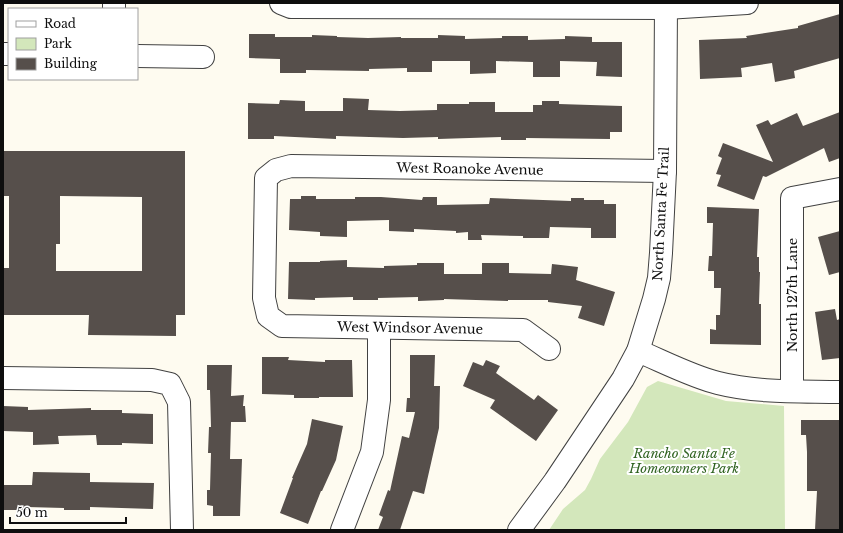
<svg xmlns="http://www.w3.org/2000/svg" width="843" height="533" font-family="'Libre Baskerville',serif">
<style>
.green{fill:#d3e7bb}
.building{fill:#564f4b;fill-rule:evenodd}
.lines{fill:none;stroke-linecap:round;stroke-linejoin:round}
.minor-casing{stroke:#414141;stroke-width:24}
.minor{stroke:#fff;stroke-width:22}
.labels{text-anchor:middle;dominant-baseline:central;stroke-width:4;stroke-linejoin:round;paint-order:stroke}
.street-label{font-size:13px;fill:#0e0e0e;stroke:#fff}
.park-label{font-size:13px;font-style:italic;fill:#306321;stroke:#fff}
</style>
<rect width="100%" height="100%" fill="#fefbf0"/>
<polygon class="green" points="658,381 726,401 784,406 785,530 549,530 563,509 585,490 591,479 600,459 628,422 647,387"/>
<g class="building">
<polygon points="840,14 840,58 794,71 795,78 775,82 772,63 741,68 742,77 700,79 699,40 747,38 746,36 798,28 798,26"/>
<polygon points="249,34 275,34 275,37 312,37 312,35 337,36 337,37 368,38 401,37 401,38 438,38 438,35 465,36 465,39 502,38 502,36 528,36 528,40 565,39 565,36 592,37 592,42 622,42 622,77 596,76 597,62 560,61 560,77 533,77 533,62 496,61 496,73 470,74 470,61 432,61 432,72 407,72 407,68 369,69 369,71 306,70 306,73 280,73 280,59 249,58"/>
<polygon points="343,98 369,99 368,110 400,111 437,110 437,104 469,104 469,102 495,102 495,112 533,112 533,105 542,105 542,101 559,101 559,104 622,106 622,132 610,132 610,139 526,138 526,140 501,140 501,137 438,139 438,137 403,138 336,136 336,139 274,136 274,139 248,139 248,103 279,104 280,100 305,101 305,111 343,111"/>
<polygon points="840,112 840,158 829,162 824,148 766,177 763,176 754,200 717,186 721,175 716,174 722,158 718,156 723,143 773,162 756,125 768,120 771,125 797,113 803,126"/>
<path d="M3,151H185V315H176V336L88,335L89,315H3V268H9V196H3ZM60,196L142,197V271H56V244H60Z"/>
<polygon points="301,196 316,196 316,199 355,199 355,197 381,197 422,200 423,197 437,197 437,205 489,204 490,198 571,201 571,198 584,198 584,200 604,200 604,204 616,204 616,238 591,238 591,228 550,227 549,238 523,238 523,236 481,235 482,240 468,240 468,232 456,233 456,231 414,229 414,232 389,231 389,220 347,221 347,237 320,236 320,232 289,230 290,199 301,199"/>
<polygon points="707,207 759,209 757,257 759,257 759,272 760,272 759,304 761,304 761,345 710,344 710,329 716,330 716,315 720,315 721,288 714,288 714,271 708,271 709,256 712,256 713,223 707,223"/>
<polygon points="840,231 840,272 829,275 818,237"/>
<polygon points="347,260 347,267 384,268 384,266 417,265 417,263 444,263 444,274 482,274 482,263 509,263 509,273 551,274 552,264 578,267 576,280 615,292 604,326 578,318 582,306 548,302 548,300 508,300 508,301 444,299 444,300 418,301 418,297 378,298 378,300 353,300 353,297 315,298 315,300 288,299 289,262 320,262 320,261"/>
<polygon points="835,309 837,320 840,319 840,358 822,360 815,312"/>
<polygon points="410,355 435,355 434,386 440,386 439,428 424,494 413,491 400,530 378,530 383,517 379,515 388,490 390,491 402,436 409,438 415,412 406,412 407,398 410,398"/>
<polygon points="262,357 289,357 288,360 325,362 325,360 352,360 353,397 319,397 319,398 294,398 294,395 262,394"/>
<polygon points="486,360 500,366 496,373 534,400 538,395 558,410 536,441 490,408 495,400 463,386 473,362 483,366"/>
<polygon points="207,365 232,365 231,396 244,395 243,406 245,406 246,422 231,422 230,459 242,459 240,516 213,516 213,506 207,505 207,490 210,490 211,453 208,453 209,427 211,427 210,390 207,390"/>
<polygon points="3,406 28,407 28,410 91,408 91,410 122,410 122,413 153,414 153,444 122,443 122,445 97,445 96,435 58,436 59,444 33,445 33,432 3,431"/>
<polygon points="312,419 343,426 336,460 322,491 321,491 308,524 280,513 293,478 292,478 307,444"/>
<polygon points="801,420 840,420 840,530 815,530 817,491 807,491 807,452 806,435 801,435"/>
<polygon points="33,472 90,473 90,482 154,483 153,509 90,507 90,510 64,510 64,508 27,507 27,510 3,510 3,485 32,485"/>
</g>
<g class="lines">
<defs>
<g id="minor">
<polyline points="281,3 291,7 666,8 747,3"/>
<polyline points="114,9 114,3"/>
<polyline points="3,54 9,54"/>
<polyline points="137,56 203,57"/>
<polyline points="549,349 523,330 282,326 268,316 264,298 266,178 276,170 291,166 665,171"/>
<path d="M638,351C662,361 693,377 718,383C757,393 800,391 840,392"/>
<polyline points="3,378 152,380 170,384 179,402 182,530"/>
<polyline points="792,391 792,198 840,189"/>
<polyline points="342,530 372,452 379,400 379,328"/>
<polyline points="519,530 555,481 623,379 638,351 654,299 659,278 661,253 665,171 666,3"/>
</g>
</defs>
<use href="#minor" class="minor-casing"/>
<use href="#minor" class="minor"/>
</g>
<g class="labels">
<g class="street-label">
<text transform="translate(470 169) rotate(1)">West Roanoke Avenue</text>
<text transform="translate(661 214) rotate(-87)">North Santa Fe Trail</text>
<text transform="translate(792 295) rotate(-90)">North 127th Lane</text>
<text transform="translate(410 328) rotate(1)">West Windsor Avenue</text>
</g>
<g class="park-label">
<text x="684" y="453">Rancho Santa Fe<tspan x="684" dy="15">Homeowners Park</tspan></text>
</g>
</g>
<rect width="843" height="533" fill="none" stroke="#0e0e0e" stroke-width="8"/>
<rect x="8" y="8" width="130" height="72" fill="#ffffff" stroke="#9f9f9f"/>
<rect x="16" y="21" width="20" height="6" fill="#ffffff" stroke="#9f9f9f"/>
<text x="44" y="28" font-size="12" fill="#0e0e0e">Road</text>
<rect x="16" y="38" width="20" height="12" fill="#d3e7bb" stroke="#9f9f9f"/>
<text x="44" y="48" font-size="12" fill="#0e0e0e">Park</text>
<rect x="16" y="58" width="20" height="12" fill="#564f4b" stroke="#9f9f9f"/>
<text x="44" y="68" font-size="12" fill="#0e0e0e">Building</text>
<path d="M10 517v6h116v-6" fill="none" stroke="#0e0e0e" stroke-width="2"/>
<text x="16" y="517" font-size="12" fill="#0e0e0e" stroke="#ffffff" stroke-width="3" paint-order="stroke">50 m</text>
</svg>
